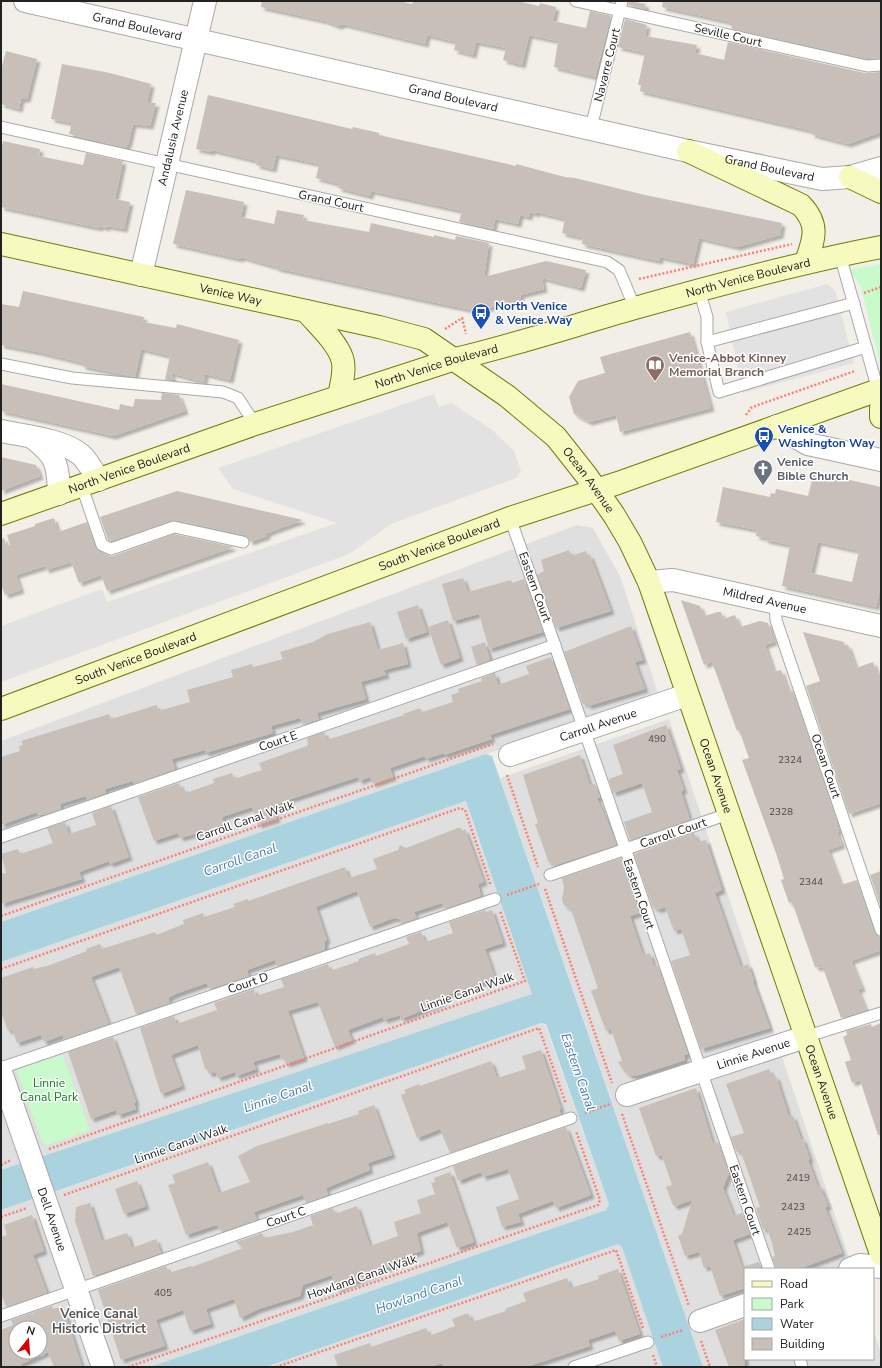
<svg xmlns="http://www.w3.org/2000/svg" width="882" height="1368" font-family="'Nunito Sans',sans-serif">
<style>
.residential{fill:#e0dfdf;fill-rule:evenodd}
.park{fill:#c8facc}
.parking{fill:#e2e2e2}
.water{fill:#aad3df}
.building{fill:#c7bfb8;fill-rule:evenodd;filter:url(#shadow)}
.lines{fill:none;stroke-linecap:round;stroke-linejoin:round}
.lane-casing{stroke:#a9a9a9;stroke-width:13}
.street-casing{stroke:#a9a9a9;stroke-width:24}
.secondary-casing{stroke:#707d05;stroke-width:24}
.path{stroke:#fa8072;stroke-width:2.5;stroke-dasharray:2 2;stroke-linecap:butt}
.lane{stroke:#fff;stroke-width:11}
.street{stroke:#fff;stroke-width:22}
.secondary{stroke:#f7fabf;stroke-width:22}
.labels{text-anchor:middle;dominant-baseline:central;stroke-width:3;stroke-linejoin:round;paint-order:stroke}
.number-label{font-size:10px;fill:#4b4948}
.street-label{font-size:12px;fill:#222;stroke:#fff}
.transit-label{font-size:12px;font-weight:bold;fill:#164399;stroke:#fff;text-anchor:start}
.education-label{font-size:12px;font-weight:bold;fill:#785e54;stroke:#fff;text-anchor:start}
.worship-label{font-size:12px;font-weight:bold;fill:#5b616d;stroke:#fff;text-anchor:start}
.park-label{font-size:12px;fill:#0c8416;stroke:#fff}
.water-label{font-size:13px;font-style:italic;fill:#4a7aab;stroke:#fff}
.neighbourhood-label{font-size:13px;font-weight:bold;fill:#555;stroke:#fff}
</style>
<defs>
<filter id="shadow"><feDropShadow dx="3.5" dy="3.5" stdDeviation="1" flood-color="#0004"/></filter>
</defs>
<rect width="100%" height="100%" fill="#f2efe9"/>
<g class="residential">
<polygon points="577,525 593,528 621,578 659,697 486,754 1,922 1,741"/>
<polygon points="669,719 853,1269 745,1269 745,1359 873,1359 873,1329 881,1353 881,1367 703,1367 500,778"/>
<polygon points="466,801 532,994 1,1170 1,962"/>
<path d="M541,1023L545,1024L609,1204L606,1210L150,1367H1V1210ZM16,1328H40V1352H16Z"/>
<polygon points="618,1244 622,1246 663,1367 266,1367"/>
</g>
<g class="park">
<polygon points="881,264 881,368 861,287 851,272 852,269"/>
<polygon points="62,1054 90,1130 47,1145 43,1144 16,1070"/>
</g>
<g class="parking">
<polygon points="827,284 835,290 854,363 743,393 726,312"/>
<polygon points="434,394 439,407 451,403 491,429 514,451 521,471 516,478 391,524 349,554 1,682 1,626 102,589 107,602 337,523 233,489 218,468"/>
</g>
<polygon class="water" points="486,754 492,756 703,1367 663,1367 622,1247 618,1244 266,1367 150,1367 606,1210 609,1204 546,1024 541,1023 1,1210 1,1170 532,994 466,801 1,962 1,922"/>
<g class="building">
<polygon points="262,1 399,1 412,4 413,1 517,1 539,6 540,3 556,7 553,21 586,28 590,11 611,16 595,77 554,67 558,41 529,35 522,65 503,60 506,48 476,42 473,55 454,50 456,42 427,35 425,44 343,24 338,26 325,21 261,7"/>
<polygon points="629,1 646,4 644,9 628,5"/>
<polygon points="663,1 881,1 881,58 868,59 732,29 732,26 729,25 730,22 662,7"/>
<polygon points="625,19 647,25 645,36 697,45 695,53 724,60 728,42 865,73 881,72 881,132 848,144 811,134 812,131 640,91 641,85 638,85 645,53 618,47"/>
<polygon points="6,51 37,59 27,99 21,99 19,109 1,104 1,70"/>
<polygon points="62,64 110,73 151,84 147,103 156,103 150,126 133,124 128,145 127,144 126,148 69,134 72,123 51,119"/>
<polygon points="208,95 352,129 353,127 379,133 379,135 516,166 516,164 565,177 575,178 645,195 782,223 780,235 737,247 699,238 693,264 660,257 659,261 582,244 583,238 562,233 565,219 536,212 536,214 530,212 529,217 520,215 518,224 495,219 493,229 459,222 462,211 371,191 370,196 338,188 339,184 316,178 319,164 276,155 273,169 256,165 257,161 212,150 211,152 196,149"/>
<polygon points="3,141 40,149 39,156 83,165 86,153 123,161 115,199 130,202 124,229 107,226 106,228 100,226 99,228 1,207 1,151"/>
<polygon points="186,190 244,202 241,217 274,224 277,210 304,215 303,220 369,232 371,223 434,237 434,235 455,240 456,236 489,243 484,277 546,261 586,270 581,288 542,278 544,289 520,295 521,299 477,311 437,303 276,268 276,267 241,257 241,259 231,257 173,244"/>
<polygon points="23,291 144,317 143,322 176,328 177,324 239,340 230,380 205,374 204,382 171,373 174,380 165,380 170,356 141,349 135,377 82,366 83,363 38,352 1,345 1,304 19,307"/>
<polygon points="690,332 711,408 620,432 616,415 589,422 574,414 569,397 578,381 605,373 600,357"/>
<polygon points="1,384 119,410 120,404 133,407 135,399 161,400 162,393 179,395 185,411 113,436 1,411"/>
<polygon points="1,457 36,465 40,476 1,491"/>
<path d="M814,472L881,487V584L876,607L782,586L790,545L765,540V538L756,536L757,530L716,522L723,487L770,497L771,493L775,494L776,489L808,496ZM818,542L859,551L852,582L811,573Z"/>
<polygon points="177,491 303,520 267,533 267,536 250,542 248,537 244,535 175,520 111,541 108,540 100,517"/>
<polygon points="54,518 58,532 87,522 97,549 109,556 113,556 174,534 234,547 107,591 101,575 79,583 71,562 46,570 45,566 16,575 21,590 5,595 1,584 1,539 4,538 6,546 10,545 7,535 35,526 35,524"/>
<polygon points="569,550 571,556 586,551 588,556 590,555 611,611 556,628 537,575 544,571 541,560"/>
<polygon points="463,578 468,592 511,580 512,583 524,579 543,632 489,649 479,614 453,621 442,584"/>
<polygon points="681,600 700,606 704,616 718,612 721,612 723,619 735,615 740,627 760,621 768,623 774,642 765,645 774,672 781,670 789,692 793,691 836,819 839,831 837,832 842,845 828,850 841,885 857,880 874,932 881,937 881,950 851,961 862,988 858,990 866,1010 841,1018 823,968 815,967 792,902 789,903 781,880 784,879 777,856 742,760 749,758 739,730 737,731 712,662 704,665"/>
<polygon points="418,605 427,632 406,639 397,612"/>
<polygon points="448,620 460,658 441,665 428,627"/>
<polygon points="370,622 378,650 403,643 408,664 384,670 386,675 361,682 366,699 317,713 319,719 303,725 300,718 271,726 273,733 205,753 205,750 172,759 175,769 134,784 133,781 105,789 106,793 87,800 86,796 60,804 61,809 43,815 38,815 37,812 1,825 1,757 20,751 19,746 23,745 21,741 109,714 111,719 157,705 158,711 190,702 187,690 233,677 231,670 252,664 253,667 283,659 280,652 313,642 328,634"/>
<polygon points="631,626 643,660 635,662 645,689 588,706 587,703 583,704 564,652"/>
<polygon points="803,632 844,642 845,646 848,645 856,668 873,662 881,683 881,803 849,814 806,686 820,681"/>
<polygon points="485,642 490,660 477,665 471,647"/>
<polygon points="551,657 570,709 490,735 492,739 444,755 444,753 426,759 425,756 390,768 393,777 373,784 370,777 359,781 358,777 291,799 273,806 277,819 258,825 252,807 222,817 224,824 204,831 180,838 178,833 154,841 138,797 179,783 181,789 184,788 186,793 214,783 213,779 232,773 234,779 262,770 259,763 307,746 308,744 307,738 324,732 327,740 404,715 403,714 420,708 422,712 453,702 451,695 459,692 458,689 482,681 481,678 495,673 498,685 529,674 526,666"/>
<polygon points="666,725 681,769 677,770 684,790 681,791 690,820 630,840 624,822 652,812 642,783 613,793 609,779 623,774 613,745"/>
<polygon points="580,755 590,785 595,784 600,797 597,798 617,845 553,866 552,862 549,863 535,824 538,823 523,775"/>
<polygon points="111,806 129,857 110,864 109,861 79,872 82,879 1,904 1,874 6,873 1,854 18,849 20,854 53,843 47,828 65,822 69,834 96,825 92,813"/>
<polygon points="458,828 461,828 462,831 465,829 484,882 478,884 481,896 444,909 442,903 414,912 417,918 401,924 399,918 395,919 394,918 370,927 357,891 316,907 327,940 325,941 325,950 277,966 275,960 247,970 249,976 209,989 207,983 178,993 168,998 170,1003 136,1014 119,967 91,977 109,1024 64,1039 63,1035 44,1042 41,1035 17,1043 12,1029 8,1031 1,1011 1,978 33,967 34,969 50,965 87,951 86,949 100,944 102,949 155,932 156,935 184,924 183,920 203,913 204,917 235,907 233,904 248,899 248,901 345,867 349,878 377,869 373,859 398,850 400,845 406,848"/>
<polygon points="694,833 698,842 706,840 722,890 715,893 741,967 748,964 754,981 753,982 770,1028 701,1049 671,961 690,955 681,929 674,931 665,907 657,910 656,907 653,908 634,854"/>
<polygon points="621,858 640,913 630,916 643,955 650,953 654,967 658,966 688,1054 684,1055 685,1060 636,1076 629,1075 623,1070 618,1062 622,1061 611,1029 606,1031 591,991 598,988 576,924 571,910 563,904 562,899 564,887 562,878"/>
<polygon points="881,871 881,908 870,875"/>
<polygon points="485,910 486,912 492,910 503,943 485,949 495,978 444,996 445,999 442,1000 443,1002 401,1019 400,1015 384,1020 383,1017 348,1030 352,1040 335,1047 318,1002 288,1011 304,1058 286,1064 284,1057 281,1058 280,1054 253,1062 256,1069 236,1076 235,1072 218,1078 215,1072 209,1074 207,1069 205,1069 198,1045 171,1055 182,1086 161,1094 140,1028 174,1016 176,1024 217,1010 214,1003 254,989 256,996 284,987 281,979 328,964 330,971 359,961 358,959 375,953 376,956 409,944 406,937 421,932 425,942 453,933 449,922"/>
<polygon points="881,1023 881,1135 878,1135 860,1080 852,1083 845,1062 851,1060 843,1037 847,1035 846,1031 871,1024 872,1027"/>
<polygon points="113,1037 136,1102 134,1103 136,1109 118,1115 116,1110 91,1119 68,1052"/>
<polygon points="541,1050 561,1109 559,1110 561,1114 450,1153 440,1129 417,1138 401,1095 406,1093 404,1090 419,1084 420,1086 491,1061 497,1078 526,1069 522,1056"/>
<polygon points="769,1069 772,1077 776,1076 789,1117 793,1116 801,1139 803,1139 810,1159 808,1160 818,1187 820,1186 828,1206 825,1207 842,1253 799,1269 776,1269 772,1257 775,1256 772,1243 767,1228 763,1230 756,1208 760,1207 748,1172 739,1147 737,1153 731,1137 744,1133 726,1084"/>
<polygon points="696,1088 713,1144 718,1142 729,1173 723,1188 734,1216 742,1213 750,1234 733,1240 742,1267 759,1262 762,1269 745,1269 745,1288 720,1296 710,1266 704,1268 699,1252 685,1256 678,1236 682,1234 692,1200 676,1206 673,1205 666,1187 672,1185 662,1156 656,1156 639,1108"/>
<polygon points="374,1105 392,1155 368,1163 370,1170 326,1188 328,1195 306,1203 303,1195 254,1212 257,1220 223,1231 216,1225 186,1235 168,1185 175,1183 172,1175 208,1162 219,1193 250,1182 238,1156 257,1146 328,1123 328,1124 359,1114 358,1111"/>
<polygon points="566,1127 591,1195 556,1208 553,1201 518,1214 521,1222 502,1227 496,1207 519,1199 508,1169 483,1177 481,1172 458,1181 453,1166"/>
<polygon points="450,1172 474,1242 457,1248 447,1222 417,1233 421,1251 401,1258 403,1262 378,1271 379,1272 336,1289 332,1275 303,1285 300,1296 259,1309 240,1318 234,1299 206,1309 211,1324 190,1331 183,1310 156,1320 165,1346 121,1360 98,1290 166,1266 169,1273 191,1266 192,1267 243,1248 236,1242 262,1233 264,1238 293,1232 313,1225 310,1216 333,1208 335,1214 357,1206 370,1246 398,1236 394,1222 421,1213 417,1200 435,1194 431,1183 435,1182 434,1178"/>
<polygon points="137,1181 146,1206 124,1214 115,1189"/>
<polygon points="90,1203 102,1241 127,1233 132,1248 156,1239 161,1253 93,1276 75,1221 76,1207"/>
<polygon points="32,1215 44,1251 33,1255 47,1293 6,1307 1,1292 1,1237 7,1235 4,1225"/>
<polygon points="618,1269 640,1334 619,1341 615,1331 588,1340 590,1346 526,1367 444,1367 442,1363 429,1367 338,1367 334,1355 370,1343 371,1347 426,1328 429,1336 455,1326 452,1319 468,1313 472,1322 506,1311 505,1309 526,1301 523,1293 567,1278 571,1288 599,1279 598,1276"/>
<path d="M52,1306L53,1309L63,1306L82,1367H54L48,1352L21,1364L22,1367H1V1330L13,1325L11,1320ZM16,1328H40V1352H16Z"/>
<polygon points="745,1319 745,1367 729,1367 715,1330"/>
</g>
<g class="lines">
<defs>
<g id="lane">
<polyline points="576,1 867,66 881,65"/>
<polyline points="1,127 607,262 619,270 635,308"/>
<polyline points="591,128 622,1"/>
<polyline points="840,255 878,390"/>
<polyline points="699,290 707,317 707,342"/>
<polyline points="854,303 707,342 719,392 866,347"/>
<polyline points="1,364 72,378 223,392 238,398 255,424"/>
<polyline points="82,487 102,545 111,549 174,527 243,542"/>
<path d="M510,518C599,768 683,1019 769,1269"/>
<polyline points="775,602 776,620 881,930"/>
<polyline points="1,837 555,645"/>
<polyline points="550,875 728,814"/>
<polyline points="805,1037 881,1013"/>
<polyline points="1,1068 495,899"/>
<polyline points="1,1316 571,1118"/>
<polyline points="800,1359 802,1367"/>
<polyline points="574,1367 648,1342"/>
</g>
<g id="street">
<path id="s1" d="M25,1L688,151L822,179L850,177L881,168"/>
<path id="s2" d="M141,275L205,1"/>
<polyline points="777,426 808,444 881,460"/>
<path d="M1,431C25,436 62,439 81,455C88,461 93,472 99,480"/>
<path d="M33,438C57,456 58,465 59,494"/>
<path id="s3" d="M649,582L673,580L881,626"/>
<path id="s4" d="M510,755L687,695"/>
<path id="s5" d="M1,1072L103,1367"/>
<path id="s6" d="M627,1095L805,1037"/>
<polyline points="850,1269 860,1265 881,1267"/>
<polyline points="700,1321 745,1305"/>
</g>
<g id="secondary">
<path d="M688,151L801,205C820,225 814,239 806,262"/>
<polyline points="850,177 881,192"/>
<path id="s7" d="M1,244L379,327L424,339L507,396L556,437L586,475L614,515L630,542L649,582L881,1254"/>
<path d="M306,311C318,325 336,341 342,358C346,370 341,385 339,396"/>
<polyline points="881,408 881,417"/>
<path id="s8" d="M1,514L255,424L455,359C515,345 575,325 635,308C716,285 798,263 881,247"/>
<path id="s9" d="M1,709L510,518L618,483L881,389"/>
</g>
</defs>
<use href="#lane" class="lane-casing"/>
<use href="#street" class="street-casing"/>
<use href="#secondary" class="secondary-casing"/>
<g class="path">
<polyline points="639,279 792,244"/>
<polyline points="864,293 881,287"/>
<polyline points="445,329 462,318 466,334"/>
<polyline points="746,415 751,408 758,405 855,371"/>
<polyline points="507,775 538,867"/>
<polyline points="545,889 612,1083"/>
<polyline points="507,895 539,884"/>
<polyline points="1,916 493,744"/>
<polyline points="1,969 460,808 465,810 491,886"/>
<polyline points="585,1113 610,1104"/>
<polyline points="622,1114 689,1306"/>
<polyline points="49,1149 525,981 500,911"/>
<polyline points="1,1165 11,1160"/>
<polyline points="64,1195 539,1028 566,1104"/>
<polyline points="1,1217 27,1208"/>
<polyline points="661,1337 683,1330"/>
<polyline points="701,1341 710,1367"/>
<polyline points="653,1355 657,1367"/>
<polyline points="128,1367 598,1205 600,1200 576,1131"/>
<polyline points="276,1367 616,1250 643,1328"/>
</g>
<use href="#lane" class="lane"/>
<use href="#street" class="street"/>
<use href="#secondary" class="secondary"/>
</g>
<defs>
<symbol id="bus-pin" viewBox="-11 -11 22 30"><path d="M0 17L-7.5 6A9.5 9.5 0 1 1 7.5 6Z" fill="#1a4fb4" stroke="#fff"/><path d="M-5-6H5V4H4V6H2V4H-2V6H-4V4H-5ZM-3.5-4V0h7V-4ZM-3.5 1.2v1.5H-2V1.2ZM2 1.2v1.5H3.5V1.2Z" fill="#fff"/></symbol>
<symbol id="library-pin" viewBox="-11 -11 22 30"><path d="M0 17L-7.5 6A9.5 9.5 0 1 1 7.5 6Z" fill="#8d6e63" stroke="#fff"/><path d="M-6-4Q-3-5.5-.7-3.5V5Q-3 3-6 4ZM6-4Q3-5.5 .7-3.5V5Q3 3 6 4Z" fill="#fff"/></symbol>
<symbol id="church-pin" viewBox="-11 -11 22 30"><path d="M0 17L-7.5 6A9.5 9.5 0 1 1 7.5 6Z" fill="#6b7280" stroke="#fff"/><path d="M-1.2-6h2.4v3.5h3.3v2.4h-3.3V6h-2.4V-.1h-3.3v-2.4h3.3Z" fill="#fff"/></symbol>
</defs>
<g fill-rule="evenodd">
<use href="#bus-pin" x="470" y="302" width="22" height="30"/>
<use href="#library-pin" x="644" y="354" width="22" height="30"/>
<use href="#bus-pin" x="753" y="425" width="22" height="30"/>
<use href="#church-pin" x="752" y="458" width="22" height="30"/>
</g>
<g class="labels">
<g class="number-label">
<text x="657" y="739">490</text>
<text x="790" y="760">2324</text>
<text x="781" y="812">2328</text>
<text x="811" y="882">2344</text>
<text x="798" y="1178">2419</text>
<text x="793" y="1207">2423</text>
<text x="799" y="1232">2425</text>
<text x="163" y="1293">405</text>
</g>
<g class="street-label">
<text stroke="none"><textPath href="#s1" startOffset="115">Grand Boulevard</textPath></text>
<text transform="translate(728 35) rotate(13)">Seville Court</text>
<text transform="translate(607 65) rotate(-76)">Navarre Court</text>
<text stroke="none"><textPath href="#s1" startOffset="439">Grand Boulevard</textPath></text>
<text stroke="none"><textPath href="#s2" startOffset="141">Andalusia Avenue</textPath></text>
<text stroke="none"><textPath href="#s1" startOffset="763">Grand Boulevard</textPath></text>
<text transform="translate(331 201) rotate(12)">Grand Court</text>
<text stroke="none"><textPath href="#s8" startOffset="784">North Venice Boulevard</textPath></text>
<text stroke="none"><textPath href="#s7" startOffset="235">Venice Way</textPath></text>
<text stroke="none"><textPath href="#s8" startOffset="460">North Venice Boulevard</textPath></text>
<text stroke="none"><textPath href="#s8" startOffset="136">North Venice Boulevard</textPath></text>
<text stroke="none"><textPath href="#s7" startOffset="652">Ocean Avenue</textPath></text>
<text stroke="none"><textPath href="#s9" startOffset="468">South Venice Boulevard</textPath></text>
<text transform="translate(535 587) rotate(70)">Eastern Court</text>
<text stroke="none"><textPath href="#s3" startOffset="118">Mildred Avenue</textPath></text>
<text stroke="none"><textPath href="#s9" startOffset="144">South Venice Boulevard</textPath></text>
<text stroke="none"><textPath href="#s4" startOffset="93">Carroll Avenue</textPath></text>
<text transform="translate(278 741) rotate(-19)">Court E</text>
<text transform="translate(826 766) rotate(71)">Ocean Court</text>
<text stroke="none"><textPath href="#s7" startOffset="976">Ocean Avenue</textPath></text>
<text transform="translate(245 821) rotate(-19)">Carroll Canal Walk</text>
<text transform="translate(673 833) rotate(-19)">Carroll Court</text>
<text transform="translate(639 894) rotate(71)">Eastern Court</text>
<text transform="translate(248 983) rotate(-19)">Court D</text>
<text transform="translate(467 992) rotate(-19)">Linnie Canal Walk</text>
<text stroke="none"><textPath href="#s6" startOffset="133">Linnie Avenue</textPath></text>
<text stroke="none"><textPath href="#s7" startOffset="1300">Ocean Avenue</textPath></text>
<text transform="translate(181 1144) rotate(-19)">Linnie Canal Walk</text>
<text transform="translate(745 1200) rotate(71)">Eastern Court</text>
<text transform="translate(286 1217) rotate(-19)">Court C</text>
<text stroke="none"><textPath href="#s5" startOffset="156">Dell Avenue</textPath></text>
<text transform="translate(362 1277) rotate(-19)">Howland Canal Walk</text>
</g>
<g class="transit-label">
<text x="495" y="306">North Venice<tspan x="495" dy="14">&amp; Venice Way</tspan></text>
<text x="778" y="429">Venice &amp;<tspan x="778" dy="14">Washington Way</tspan></text>
</g>
<g class="education-label">
<text x="669" y="358">Venice-Abbot Kinney<tspan x="669" dy="14">Memorial Branch</tspan></text>
</g>
<g class="worship-label">
<text x="777" y="462">Venice<tspan x="777" dy="14">Bible Church</tspan></text>
</g>
<g class="park-label">
<text x="49" y="1083">Linnie<tspan x="49" dy="14">Canal Park</tspan></text>
</g>
<g class="water-label">
<text transform="translate(240 860) rotate(-19)">Carroll Canal</text>
<text transform="translate(578 1072) rotate(71)">Eastern Canal</text>
<text transform="translate(278 1097) rotate(-19)">Linnie Canal</text>
<text transform="translate(419 1295) rotate(-19)">Howland Canal</text>
</g>
<g class="neighbourhood-label">
<text x="99" y="1314">Venice Canal<tspan x="99" dy="15">Historic District</tspan></text>
</g>
</g>
<rect width="882" height="1368" fill="none" stroke="#222222" stroke-width="4"/>
<rect x="744" y="1268" width="130" height="92" fill="#ffffff" stroke="#a7a7a7"/>
<rect x="752" y="1281" width="20" height="6" fill="#f7fabf" stroke="#a7a7a7"/>
<text x="780" y="1288" font-size="12" fill="#222222">Road</text>
<rect x="752" y="1298" width="20" height="12" fill="#c8facc" stroke="#a7a7a7"/>
<text x="780" y="1308" font-size="12" fill="#222222">Park</text>
<rect x="752" y="1318" width="20" height="12" fill="#aad3df" stroke="#a7a7a7"/>
<text x="780" y="1328" font-size="12" fill="#222222">Water</text>
<rect x="752" y="1338" width="20" height="12" fill="#c7bfb8" stroke="#a7a7a7"/>
<text x="780" y="1348" font-size="12" fill="#222222">Building</text>
<g transform="translate(28 1340) rotate(17)"><circle r="19" fill="#ffffff" stroke="#a7a7a7"/>
<path d="M0-3L7 15L0 10L-7 15Z" fill="#d40000"/>
<text y="-6" font-size="11" font-weight="bold" text-anchor="middle" fill="#222222">N</text>
</g>
</svg>
